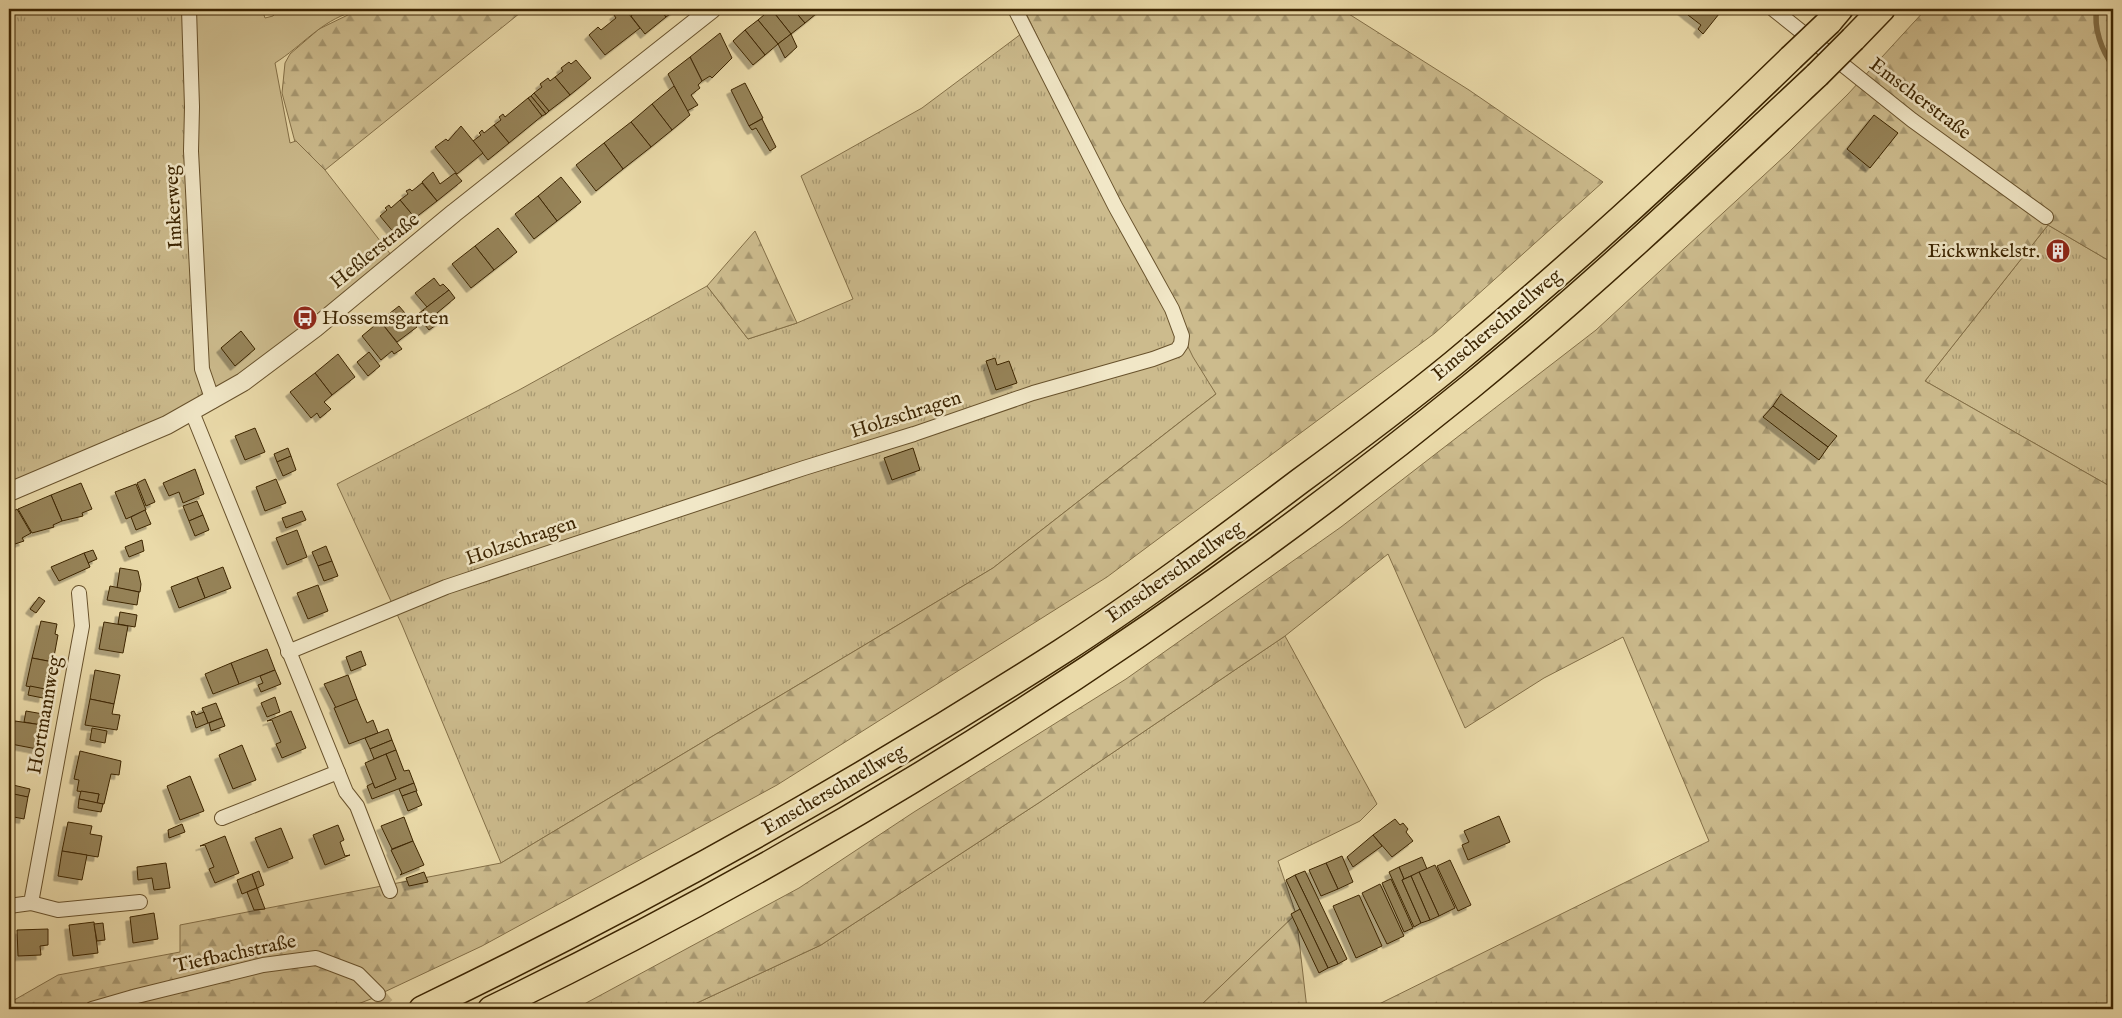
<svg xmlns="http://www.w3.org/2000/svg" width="2122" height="1018" font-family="'IM FELL English',serif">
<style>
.grass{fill:url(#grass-tufts);stroke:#847048}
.forest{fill:url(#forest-firs);stroke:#847048}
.green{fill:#ccbb8d;stroke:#847048}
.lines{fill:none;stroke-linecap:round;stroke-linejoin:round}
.stream{stroke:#816c44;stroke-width:5.5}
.building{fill:#968359;stroke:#3c2502;filter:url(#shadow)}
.minor-tunnel{stroke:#c7b688;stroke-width:14;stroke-dasharray:14 7;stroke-linecap:butt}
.minor-casing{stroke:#68522c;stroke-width:16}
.tertiary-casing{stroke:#68522c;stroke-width:20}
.motorway-casing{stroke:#3c2502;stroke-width:28}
.minor{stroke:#f1e7c7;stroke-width:14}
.tertiary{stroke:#f1e7c7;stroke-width:18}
.motorway{stroke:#eadaa9;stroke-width:25}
.motorway-bridge-casing{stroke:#3c2502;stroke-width:28;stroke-linecap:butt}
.motorway-bridge{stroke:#eadaa9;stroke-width:25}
.labels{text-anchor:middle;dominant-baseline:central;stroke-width:5;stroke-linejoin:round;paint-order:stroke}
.street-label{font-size:20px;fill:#3c2502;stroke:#f1e7c7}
.poi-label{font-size:20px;fill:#3c2502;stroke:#f1e7c7;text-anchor:end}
</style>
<defs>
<pattern id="grass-tufts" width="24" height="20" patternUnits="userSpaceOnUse" patternTransform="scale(1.25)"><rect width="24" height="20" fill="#ccbb8d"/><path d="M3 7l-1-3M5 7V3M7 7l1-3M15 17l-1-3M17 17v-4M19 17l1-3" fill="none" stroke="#a79871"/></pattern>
<pattern id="forest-firs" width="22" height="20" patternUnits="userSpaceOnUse" patternTransform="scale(1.25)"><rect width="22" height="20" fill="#ccbb8d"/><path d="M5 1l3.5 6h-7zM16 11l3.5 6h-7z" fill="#a79871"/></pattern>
<filter id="shadow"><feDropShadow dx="-4.5" dy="4.5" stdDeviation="0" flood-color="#0004"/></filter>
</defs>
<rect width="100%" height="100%" fill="#eadaa9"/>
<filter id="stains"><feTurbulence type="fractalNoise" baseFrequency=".004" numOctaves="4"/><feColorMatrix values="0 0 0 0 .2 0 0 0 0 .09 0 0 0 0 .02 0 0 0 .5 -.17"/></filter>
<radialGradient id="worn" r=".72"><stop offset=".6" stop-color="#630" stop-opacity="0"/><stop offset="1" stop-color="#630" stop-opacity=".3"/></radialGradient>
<g class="grass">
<polygon points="9,9 185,9 211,400 9,491"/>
<polygon points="1025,31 1217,393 993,568 501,863 402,625 337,484 519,390 707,286 748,339 797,323 853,299 801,176 922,108"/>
<polygon points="2048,225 2113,263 2113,488 1925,381"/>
<polygon points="1285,636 1377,804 1360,821 1278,861 1296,914 1197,1009 684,1009 821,945 1040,802"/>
</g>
<g class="forest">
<polygon points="410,9 525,9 325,170 295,142 282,93 285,63 290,54 319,29 354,12 399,11"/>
<polygon points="1024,9 1341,9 1469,90 1603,182 1435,333 1107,577 777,785 482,946 380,994 318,956 88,1009 9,1009 9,1003 58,975 180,952 180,925 501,863 993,568 1216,394 1193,357"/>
<polygon points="1926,9 2113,9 2113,263 2048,225 1925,381 2113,488 2113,1009 1369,1009 1709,841 1623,637 1544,678 1465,728 1388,554 1285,636 1040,802 821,945 684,1009 575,1009 799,888 914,812 1126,679 1341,527 1596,330 1788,153 1848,94"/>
<polygon points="755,231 797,323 748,339 707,286"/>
<polygon points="1296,914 1307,1009 1197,1009"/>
<polygon points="295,960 340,968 376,997 345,1009 96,1009"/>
</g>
<path class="green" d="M193,9H262L265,18L273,16L278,9H410C391,13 371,7 352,12C321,21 302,46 275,63L290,143L296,141L325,170L395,260L214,399L204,368Z"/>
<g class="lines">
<path class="stream" d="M2097,9C2093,28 2102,51 2113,66"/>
</g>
<g class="building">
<polygon points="622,9 625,9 640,28 605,55 589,35 598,27 601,30 616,18 614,15"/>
<polygon points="639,9 660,9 666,17 645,34 631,16"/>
<polygon points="660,9 677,9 666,17"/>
<polygon points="771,9 793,9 805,23 791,34"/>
<polygon points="771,9 791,34 778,44 758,20"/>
<polygon points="793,9 822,9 805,23"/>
<polygon points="1681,9 1693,9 1688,15"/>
<polygon points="1693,9 1723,9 1703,34 1698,29 1701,25 1688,15"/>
<polygon points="758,20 778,44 765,55 745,30"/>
<polygon points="745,30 765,55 753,65 733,41"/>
<polygon points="720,33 732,58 712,78 710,76 702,81 690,57"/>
<polygon points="791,34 797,47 785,58 778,44"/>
<polygon points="690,57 702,81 698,85 700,88 691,95 698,105 687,111 668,74"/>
<polygon points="576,60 591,78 570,95 555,77 563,71 561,68 569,62 571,64"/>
<polygon points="555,77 570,95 549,111 534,93 542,87 540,84 548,78 550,81"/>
<polygon points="745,83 763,118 749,126 731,90"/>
<polygon points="674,86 690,115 672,130 652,104"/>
<polygon points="534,93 549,111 546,114 531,96"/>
<polygon points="531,96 546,114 542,116 528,98"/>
<polygon points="528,98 542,116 509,143 494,125 501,120 499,117 503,114 505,117"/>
<polygon points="652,104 672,130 651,147 631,122"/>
<polygon points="1874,115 1898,133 1870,168 1847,149"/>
<polygon points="762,119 776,147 770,151 756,128 752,130 749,126"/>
<polygon points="631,122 651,147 623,169 604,143"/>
<polygon points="494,125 509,143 488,160 473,141 481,135 479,133 482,130 484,133"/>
<polygon points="461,126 483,153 457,174 435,147 446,139 448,141"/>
<polygon points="604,143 623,169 596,191 576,165"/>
<polygon points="433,172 440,184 455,173 462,181 437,201 422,182"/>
<polygon points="561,177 581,202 557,221 538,196"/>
<polygon points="422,183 437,201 415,218 400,200 408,194 406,191 410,189 412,191"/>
<polygon points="538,196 557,221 534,239 515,214"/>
<polygon points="400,200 415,218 395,234 380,216 387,210 385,208 389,205 391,208"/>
<polygon points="498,228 517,252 494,270 475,246"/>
<polygon points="475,246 494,270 471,288 452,264"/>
<polygon points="434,278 440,286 443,284 449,290 427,307 415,293"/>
<polygon points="449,290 455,298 437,313 442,320 436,325 423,310"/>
<polygon points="399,306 417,327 397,342 380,321"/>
<polygon points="423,310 436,325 429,330 417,315"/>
<polygon points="380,321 402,349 394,354 392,351 381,360 362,336"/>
<polygon points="241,331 255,349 235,366 221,348"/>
<polygon points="369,352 380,366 368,376 357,362"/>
<polygon points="338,354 355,377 332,395 315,373"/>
<polygon points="995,358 997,365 1009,361 1017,383 996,390 986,361"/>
<polygon points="315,373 332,395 324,402 331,409 320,418 317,413 311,418 290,392"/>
<polygon points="1781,394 1837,436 1828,447 1773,406"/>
<polygon points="1773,406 1828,447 1819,460 1763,417"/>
<polygon points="255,428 265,452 245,460 235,436"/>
<polygon points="288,448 291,456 277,462 274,454"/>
<polygon points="913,448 920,470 892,480 884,458"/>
<polygon points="291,456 296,470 283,476 277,462"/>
<polygon points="195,469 204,494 183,503 179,492 169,496 163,483"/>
<polygon points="145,479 155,502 146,506 137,483"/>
<polygon points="276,479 286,503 265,511 256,487"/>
<polygon points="81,483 92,509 82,513 83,516 62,521 51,495"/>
<polygon points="136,484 146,510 126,519 115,492"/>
<polygon points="51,495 62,521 53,525 54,527 32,533 18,509"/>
<polygon points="197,501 203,515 189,521 183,506"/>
<polygon points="17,509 31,533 22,538 24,541 9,546 9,514"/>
<polygon points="145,510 151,524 136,530 131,517"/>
<polygon points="302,511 306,520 286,528 282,518"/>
<polygon points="203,515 209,530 195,536 189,521"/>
<polygon points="297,530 307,557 287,565 276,538"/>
<polygon points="142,540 144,551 129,557 125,547"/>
<polygon points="326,546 332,561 318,566 312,552"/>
<polygon points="93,550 97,559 88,563 84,553"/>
<polygon points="84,553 90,567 59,581 51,567"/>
<polygon points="332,561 338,576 324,581 318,566"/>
<polygon points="223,567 231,588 205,598 197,577"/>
<polygon points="120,568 138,571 141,584 140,592 117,588"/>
<polygon points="197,577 205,598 179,608 171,587"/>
<polygon points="318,585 328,611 308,619 297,593"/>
<polygon points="110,586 139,592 137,605 107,600"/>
<polygon points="39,597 45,601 36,613 30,609"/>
<polygon points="120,612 137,615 135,627 118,624"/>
<polygon points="41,621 57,624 55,634 58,635 53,662 32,658"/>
<polygon points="104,622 128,626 123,653 99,649"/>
<polygon points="267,649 275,670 239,684 231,663"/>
<polygon points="361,651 366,665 351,671 346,657"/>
<polygon points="32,658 53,662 48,690 26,686"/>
<polygon points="231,663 239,684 213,694 205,674"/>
<polygon points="95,670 120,675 114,704 90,699"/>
<polygon points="275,670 281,684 261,692 258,685 263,683 260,676"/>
<polygon points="348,675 357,699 336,708 324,684"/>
<polygon points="30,686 45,689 43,698 28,695"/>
<polygon points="275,697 280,712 267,717 261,703"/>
<polygon points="90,699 114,704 112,714 120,715 117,730 85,725"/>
<polygon points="357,699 367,723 373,720 378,733 349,744 334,708"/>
<polygon points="216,703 222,718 208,723 202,708"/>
<polygon points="26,711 43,714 41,725 24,722"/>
<polygon points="194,711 196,715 204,712 208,723 196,728 191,712"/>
<polygon points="291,711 306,748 282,758 276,744 281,742 272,720 267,721"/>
<polygon points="222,718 225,726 211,731 209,723"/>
<polygon points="15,721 42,725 37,749 11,744"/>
<polygon points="92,728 107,731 105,743 90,740"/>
<polygon points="388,729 392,740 370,749 365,738"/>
<polygon points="392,740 396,750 374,759 370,749"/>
<polygon points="242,745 256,780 233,789 219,755"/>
<polygon points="396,750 404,771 409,770 414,783 372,799 367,786 373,783 375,788 396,779 386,754"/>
<polygon points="80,751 121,761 119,775 111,774 104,804 97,803 99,794 77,791 79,780 74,779"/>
<polygon points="386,754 396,779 375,788 365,763"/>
<polygon points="190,776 204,811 180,820 167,786"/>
<polygon points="414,783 417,791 402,796 399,789"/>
<polygon points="13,785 30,789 28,797 11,794"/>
<polygon points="81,791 99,794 97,803 79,799"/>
<polygon points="416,791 422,805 408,811 402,796"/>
<polygon points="9,793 28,797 24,819 9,816"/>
<polygon points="79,799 103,804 101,812 78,808"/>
<polygon points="1499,816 1510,842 1468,860 1462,845 1469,842 1464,831"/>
<polygon points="404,817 413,841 392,849 381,826"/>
<polygon points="1395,819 1400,825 1403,823 1408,829 1406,832 1413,841 1392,857 1373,835"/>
<polygon points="68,822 92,826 90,834 102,836 98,857 62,851"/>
<polygon points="182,824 185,832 169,838 168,830"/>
<polygon points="338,825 344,840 340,842 345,856 350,855 325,865 313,835"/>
<polygon points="281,828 293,858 268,868 255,838"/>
<polygon points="1373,835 1382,846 1353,867 1347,857"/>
<polygon points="225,836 239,873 215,883 209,869 214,867 205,845 200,846"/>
<polygon points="413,841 424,865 400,875 402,873 391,850"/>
<polygon points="62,851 87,855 82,880 58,876"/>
<polygon points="1342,856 1353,882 1338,889 1326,863"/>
<polygon points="1422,857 1427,869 1404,879 1399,867"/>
<polygon points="1450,860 1471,905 1458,911 1437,866"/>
<polygon points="166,863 170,888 154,890 152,878 138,880 137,867"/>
<polygon points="1326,863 1338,889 1321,896 1309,870"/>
<polygon points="1435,865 1455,908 1439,916 1419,872"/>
<polygon points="1399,867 1404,879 1402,880 1421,923 1414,927 1389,872"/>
<polygon points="259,871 264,885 257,888 252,874"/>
<polygon points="1305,871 1347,959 1338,964 1295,875"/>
<polygon points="424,872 428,882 409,886 406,878"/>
<polygon points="1419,872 1439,916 1430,920 1411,876"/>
<polygon points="252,874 257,888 242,894 237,880"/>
<polygon points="1295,875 1338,964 1328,968 1286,880"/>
<polygon points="1411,876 1430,920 1421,923 1402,880"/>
<polygon points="1391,879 1413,928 1404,932 1382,883"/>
<polygon points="1380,884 1404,936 1387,944 1362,893"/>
<polygon points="257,888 265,909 254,910 247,892"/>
<polygon points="1359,895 1382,946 1356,958 1333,906"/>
<polygon points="1300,909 1328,968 1319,973 1291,914"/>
<polygon points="154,913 158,939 133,943 130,917"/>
<polygon points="94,922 98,953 73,956 69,925"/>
<polygon points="103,923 105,940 97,941 94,924"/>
<polygon points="48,929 48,945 40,946 41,955 18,956 17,930"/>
</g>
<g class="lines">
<polyline class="minor-tunnel" points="378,994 391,1009"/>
<defs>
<g id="minor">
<polyline points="189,9 192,107 191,151 202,369 213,401"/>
<polyline points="1773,9 1912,120 2046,217"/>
<polyline points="192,412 346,792 357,806 390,891"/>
<polyline points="288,652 446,587 804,468 914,434 1033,393 1153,359 1177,350 1181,344 1182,336 1172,309 1115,206 1015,9"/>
<polyline points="222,818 338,772"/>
<polyline points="31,903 58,910 140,902"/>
<polyline points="9,906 31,903 82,626 79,593"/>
<polyline points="92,1009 137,996 263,965 316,958 358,974 378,994"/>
</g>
<polyline id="tertiary" points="9,492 167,425 243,382 315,328 454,213 712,9"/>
<g id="motorway">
<polyline points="1829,22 1840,9"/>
<polyline points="1853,39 1882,9"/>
<path d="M422,1009C642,903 855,784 1061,652C1143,599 1222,540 1300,481C1352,443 1404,404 1454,363C1571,266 1682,164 1791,58"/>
<path d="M491,1009C840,840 1170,631 1470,387C1591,288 1704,181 1817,75"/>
</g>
</defs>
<use href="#minor" class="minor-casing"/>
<use href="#tertiary" class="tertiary-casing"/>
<use href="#motorway" class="motorway-casing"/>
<use href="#minor" class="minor"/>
<use href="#tertiary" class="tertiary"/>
<use href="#motorway" class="motorway"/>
<defs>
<g id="motorway-bridge">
<polyline points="1791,58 1829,22"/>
<polyline points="1817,75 1853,39"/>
</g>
</defs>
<use href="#motorway-bridge" class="motorway-bridge-casing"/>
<use href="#motorway-bridge" class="motorway-bridge"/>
</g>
<defs>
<symbol id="building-disc" viewBox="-11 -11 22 22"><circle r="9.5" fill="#8f2418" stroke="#f1e7c7"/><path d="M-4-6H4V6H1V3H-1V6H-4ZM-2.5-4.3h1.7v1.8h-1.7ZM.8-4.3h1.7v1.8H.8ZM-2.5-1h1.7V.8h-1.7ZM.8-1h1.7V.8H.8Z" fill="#fff"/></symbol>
<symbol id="bus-disc" viewBox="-11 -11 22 22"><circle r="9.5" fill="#8f2418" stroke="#f1e7c7"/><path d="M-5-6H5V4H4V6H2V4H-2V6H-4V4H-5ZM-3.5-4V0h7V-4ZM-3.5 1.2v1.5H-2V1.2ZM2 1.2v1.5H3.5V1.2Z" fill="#fff"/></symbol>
</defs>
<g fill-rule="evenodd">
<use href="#building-disc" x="2044" y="237" width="28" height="28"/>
<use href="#bus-disc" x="291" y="304" width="28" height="28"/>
</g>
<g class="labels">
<g class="street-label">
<text transform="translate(1920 99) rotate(37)">Emscherstraße</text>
<text transform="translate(174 207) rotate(-93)">Imkerweg</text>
<text transform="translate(375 251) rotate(-39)">Heßlerstraße</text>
<text transform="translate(1497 325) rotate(-40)">Emscherschnellweg</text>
<text transform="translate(906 415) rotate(-18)">Holzschragen</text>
<text transform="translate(521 541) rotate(-19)">Holzschragen</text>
<text transform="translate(1175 572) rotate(-35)">Emscherschnellweg</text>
<text transform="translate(45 715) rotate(-80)">Hortmannweg</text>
<text transform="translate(834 790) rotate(-30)">Emscherschnellweg</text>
<text transform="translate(235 954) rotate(-12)">Tiefbachstraße</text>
</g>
<g class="poi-label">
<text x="2040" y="251">Eickwnkelstr.</text>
<text x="322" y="318" text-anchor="start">Hossemsgarten</text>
</g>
</g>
<rect width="2122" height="1018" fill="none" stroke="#eadaa9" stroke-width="30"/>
<rect x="10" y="10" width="2102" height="998" fill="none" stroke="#3c2502" stroke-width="2.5"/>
<rect x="15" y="15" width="2092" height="988" fill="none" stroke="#3c2502"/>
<rect width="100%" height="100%" filter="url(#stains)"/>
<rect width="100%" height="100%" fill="url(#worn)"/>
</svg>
